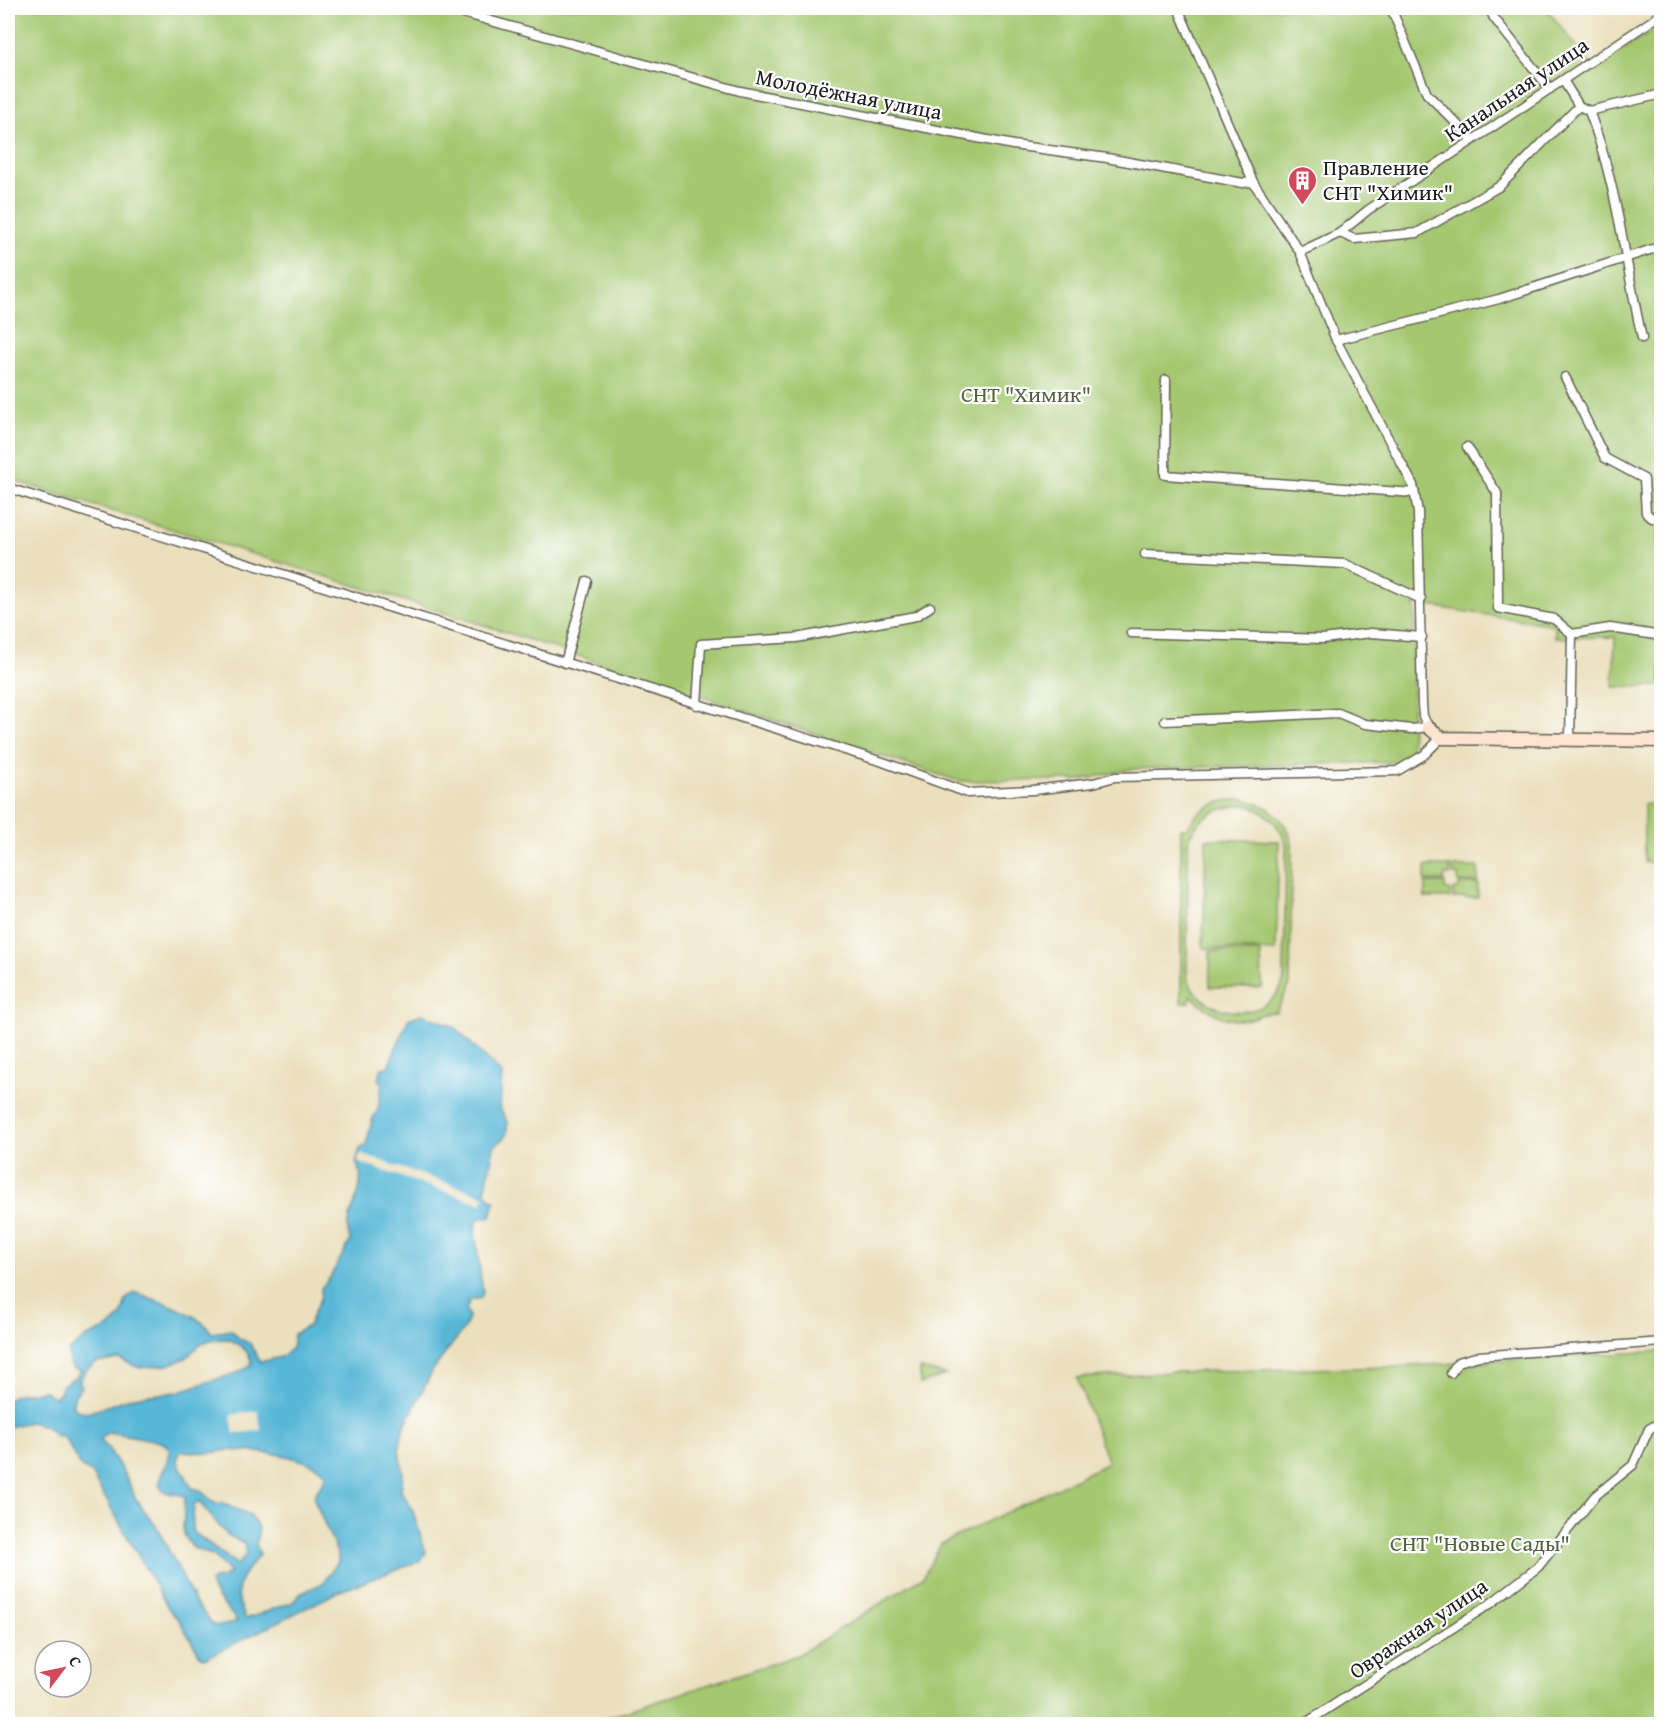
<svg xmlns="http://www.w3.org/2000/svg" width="1669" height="1732" font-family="'Gentium Book Plus',serif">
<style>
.green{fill:#a4c770;stroke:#607246;stroke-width:1.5;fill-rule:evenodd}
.water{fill:#58b7d7;stroke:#3a6a7a;stroke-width:1.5;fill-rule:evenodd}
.pier{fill:#ebe0be}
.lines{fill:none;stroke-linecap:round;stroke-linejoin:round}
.street-casing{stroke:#646155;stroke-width:11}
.secondary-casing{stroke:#646155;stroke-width:15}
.street{stroke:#fff;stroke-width:8}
.secondary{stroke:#fde4d0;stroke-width:12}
.labels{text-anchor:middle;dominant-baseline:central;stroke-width:4.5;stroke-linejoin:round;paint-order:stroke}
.street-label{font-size:22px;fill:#1c1c1c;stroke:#fff}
.poi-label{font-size:22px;fill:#1c1c1c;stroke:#fff;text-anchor:start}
.park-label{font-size:22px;fill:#52603e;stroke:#fff}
</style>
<rect width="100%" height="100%" fill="#fff"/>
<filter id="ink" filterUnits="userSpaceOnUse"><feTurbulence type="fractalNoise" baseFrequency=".0167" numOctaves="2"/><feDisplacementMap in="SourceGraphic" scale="12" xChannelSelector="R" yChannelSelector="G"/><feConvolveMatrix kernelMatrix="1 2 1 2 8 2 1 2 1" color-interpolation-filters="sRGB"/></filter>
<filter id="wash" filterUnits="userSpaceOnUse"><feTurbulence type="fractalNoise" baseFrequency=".008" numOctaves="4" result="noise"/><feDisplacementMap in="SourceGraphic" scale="24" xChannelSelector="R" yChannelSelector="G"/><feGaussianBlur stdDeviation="1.35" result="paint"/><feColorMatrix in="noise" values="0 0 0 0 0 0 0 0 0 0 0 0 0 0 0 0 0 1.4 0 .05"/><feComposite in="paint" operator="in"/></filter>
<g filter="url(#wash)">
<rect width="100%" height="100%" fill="#ebe0be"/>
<g class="green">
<polygon points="8,8 1546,8 1593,67 1661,26 1661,686 1613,687 1615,637 1555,638 1555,625 1415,604 1411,757 1396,762 1132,769 1080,780 958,781 487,626 8,479"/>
<path d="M1242,799C1267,803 1287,818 1292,844L1290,985L1276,1012C1268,1011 1261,1015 1253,1018C1228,1025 1208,1012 1190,995V1002L1181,1003V828H1187C1199,806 1220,800 1242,799ZM1245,805C1267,811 1279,823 1286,844L1284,980C1270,1026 1201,1019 1187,977L1188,842C1197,814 1219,807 1245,805Z"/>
<polygon points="1644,804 1661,805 1661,862 1644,862"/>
<polygon points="1206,839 1279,841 1276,951 1203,948"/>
<polygon points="1425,866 1450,866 1450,875 1445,875 1444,881 1425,881"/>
<polygon points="1453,867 1478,867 1478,882 1458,882 1458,875 1453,875"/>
<polygon points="1425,883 1445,883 1445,889 1450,890 1450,898 1425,898"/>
<polygon points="1459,884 1478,884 1478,898 1453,898 1453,890 1459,888"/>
<polygon points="1210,951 1261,952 1262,988 1210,987"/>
<polygon points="1661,1351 1661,1724 589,1724 798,1655 923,1577 941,1544 1108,1463 1077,1378 1174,1372 1393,1367"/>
<polygon points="920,1369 946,1375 920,1384"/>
</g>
<path class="water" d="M422,1014L453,1026L502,1074L500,1109L508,1122L506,1136L494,1147L485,1192L495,1202L491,1216L478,1219L475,1232L483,1293L480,1298L470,1300L466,1310L469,1316L466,1326L433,1370L403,1429L399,1451L403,1472L401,1491L412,1508L426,1553L420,1561L340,1591L206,1658L201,1657L179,1620L170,1611L91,1473L80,1466L64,1437L55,1435L45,1426L30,1422L8,1427V1399C18,1391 32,1395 44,1390L55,1398L61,1392V1386L77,1376L81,1370L74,1369L69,1363V1351L87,1337L108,1328L121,1316L126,1299L134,1293L140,1294C163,1303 198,1312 212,1333L231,1330L240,1339L250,1343L260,1362L281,1357L292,1348L294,1334L310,1325C311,1310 323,1303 321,1288L329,1279L350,1241C350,1236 347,1232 348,1227C350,1205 369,1184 356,1162L360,1149L366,1145L372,1120L378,1109L382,1084L378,1079L382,1068L388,1067L408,1019ZM229,1339C239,1345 253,1352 251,1366L237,1373L176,1392L133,1397L90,1412L79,1411L72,1406L75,1395L82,1386L79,1382L85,1371L96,1363L119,1359L140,1368L168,1365L186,1358L201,1344L210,1340ZM108,1432C115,1433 160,1441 163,1443C185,1455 144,1481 166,1492C171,1494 179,1494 185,1496L183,1528L185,1537L193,1548L214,1556L230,1573L222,1578L213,1579L210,1583C215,1600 228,1608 237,1621L222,1626L213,1625L195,1602L158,1529L136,1499L125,1475L109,1449L100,1440ZM229,1450C261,1452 295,1453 323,1470L326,1475C324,1485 314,1491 314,1499L338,1555V1562L323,1583L301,1593L293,1602L246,1619C230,1590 240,1576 260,1554L256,1544L259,1529L249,1514C237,1511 226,1502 214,1503L200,1490L192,1488L177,1460L181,1451L209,1453ZM199,1502L227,1535L244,1543L246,1554L238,1565L192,1531L194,1505Z"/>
<g class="pier">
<polygon points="360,1154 485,1196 482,1204 357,1162"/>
<polygon points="258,1411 261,1430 234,1434 231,1415"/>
</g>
</g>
<g filter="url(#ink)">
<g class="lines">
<defs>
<g id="street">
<polyline points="445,8 740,91 1013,145 1107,158 1243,183 1253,182"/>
<polyline points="1391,8 1427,94 1473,140"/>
<polyline points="1489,8 1494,18 1550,89"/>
<polyline points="1563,80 1579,106"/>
<path d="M1589,111C1617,184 1625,262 1642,338"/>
<polyline points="1340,233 1354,239 1417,233 1500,186 1579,106 1589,111 1662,94"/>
<polyline points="1300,252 1340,233 1368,210 1662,14"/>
<polyline points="1336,340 1499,299 1662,246"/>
<polyline points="1565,377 1605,458 1644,479 1646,513 1652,518 1662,519"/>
<polyline points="1166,380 1165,475 1414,493"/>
<polyline points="1467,447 1497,493 1498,608 1554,619 1572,634 1570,739"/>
<polyline points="8,488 883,762 968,793 1033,790 1093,783 1115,777 1397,771 1424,755 1441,738"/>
<polyline points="1145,554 1345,564 1421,599"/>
<polyline points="1131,633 1323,639 1371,633 1422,637"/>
<polyline points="1572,634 1610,628 1662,636"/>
<polyline points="565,663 587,581"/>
<polyline points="697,705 701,644 796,638 916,616 930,607"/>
<polyline points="1165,721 1338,713 1365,724 1412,729 1428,727 1423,716 1422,705 1418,512 1413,485 1336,340 1300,252 1253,182 1178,8"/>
<polyline points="1451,1373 1458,1362 1479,1356 1662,1342"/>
<polyline points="1304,1724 1490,1604 1538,1567 1595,1496 1633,1465 1649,1429 1662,1421"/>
</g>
<polyline id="secondary" points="1428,727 1441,738 1662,741"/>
</defs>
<use href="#street" class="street-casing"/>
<use href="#secondary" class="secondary-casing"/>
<use href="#street" class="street"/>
<use href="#secondary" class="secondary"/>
</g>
</g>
<defs>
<symbol id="building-pin" viewBox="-11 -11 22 30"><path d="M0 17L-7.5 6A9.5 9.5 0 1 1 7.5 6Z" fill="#d1495b" stroke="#fff"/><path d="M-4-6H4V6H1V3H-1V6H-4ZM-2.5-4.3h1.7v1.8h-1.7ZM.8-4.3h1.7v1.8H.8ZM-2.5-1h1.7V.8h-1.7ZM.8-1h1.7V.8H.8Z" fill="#fff"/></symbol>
</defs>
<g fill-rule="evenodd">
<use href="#building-pin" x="1286" y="164" width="33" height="45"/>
</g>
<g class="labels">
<g class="street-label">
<text transform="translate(1516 89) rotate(-34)">Канальная улица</text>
<text transform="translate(849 94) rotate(11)">Молодёжная улица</text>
<text transform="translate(1418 1628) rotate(-34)">Овражная улица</text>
</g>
<g class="poi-label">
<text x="1323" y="167">Правление<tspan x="1323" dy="25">СНТ "Химик"</tspan></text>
</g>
<g class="park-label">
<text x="1026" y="394">СНТ "Химик"</text>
<text x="1480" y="1543">СНТ "Новые Сады"</text>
</g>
</g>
<rect width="1669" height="1732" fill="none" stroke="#fff" stroke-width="30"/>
<g transform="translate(63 1669) rotate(58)"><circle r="28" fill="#ffffff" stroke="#a4a4a4" stroke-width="1.5"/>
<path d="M0-4.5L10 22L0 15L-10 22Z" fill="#d1495b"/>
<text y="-9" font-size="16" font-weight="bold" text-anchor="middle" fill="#1c1c1c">С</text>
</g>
</svg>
